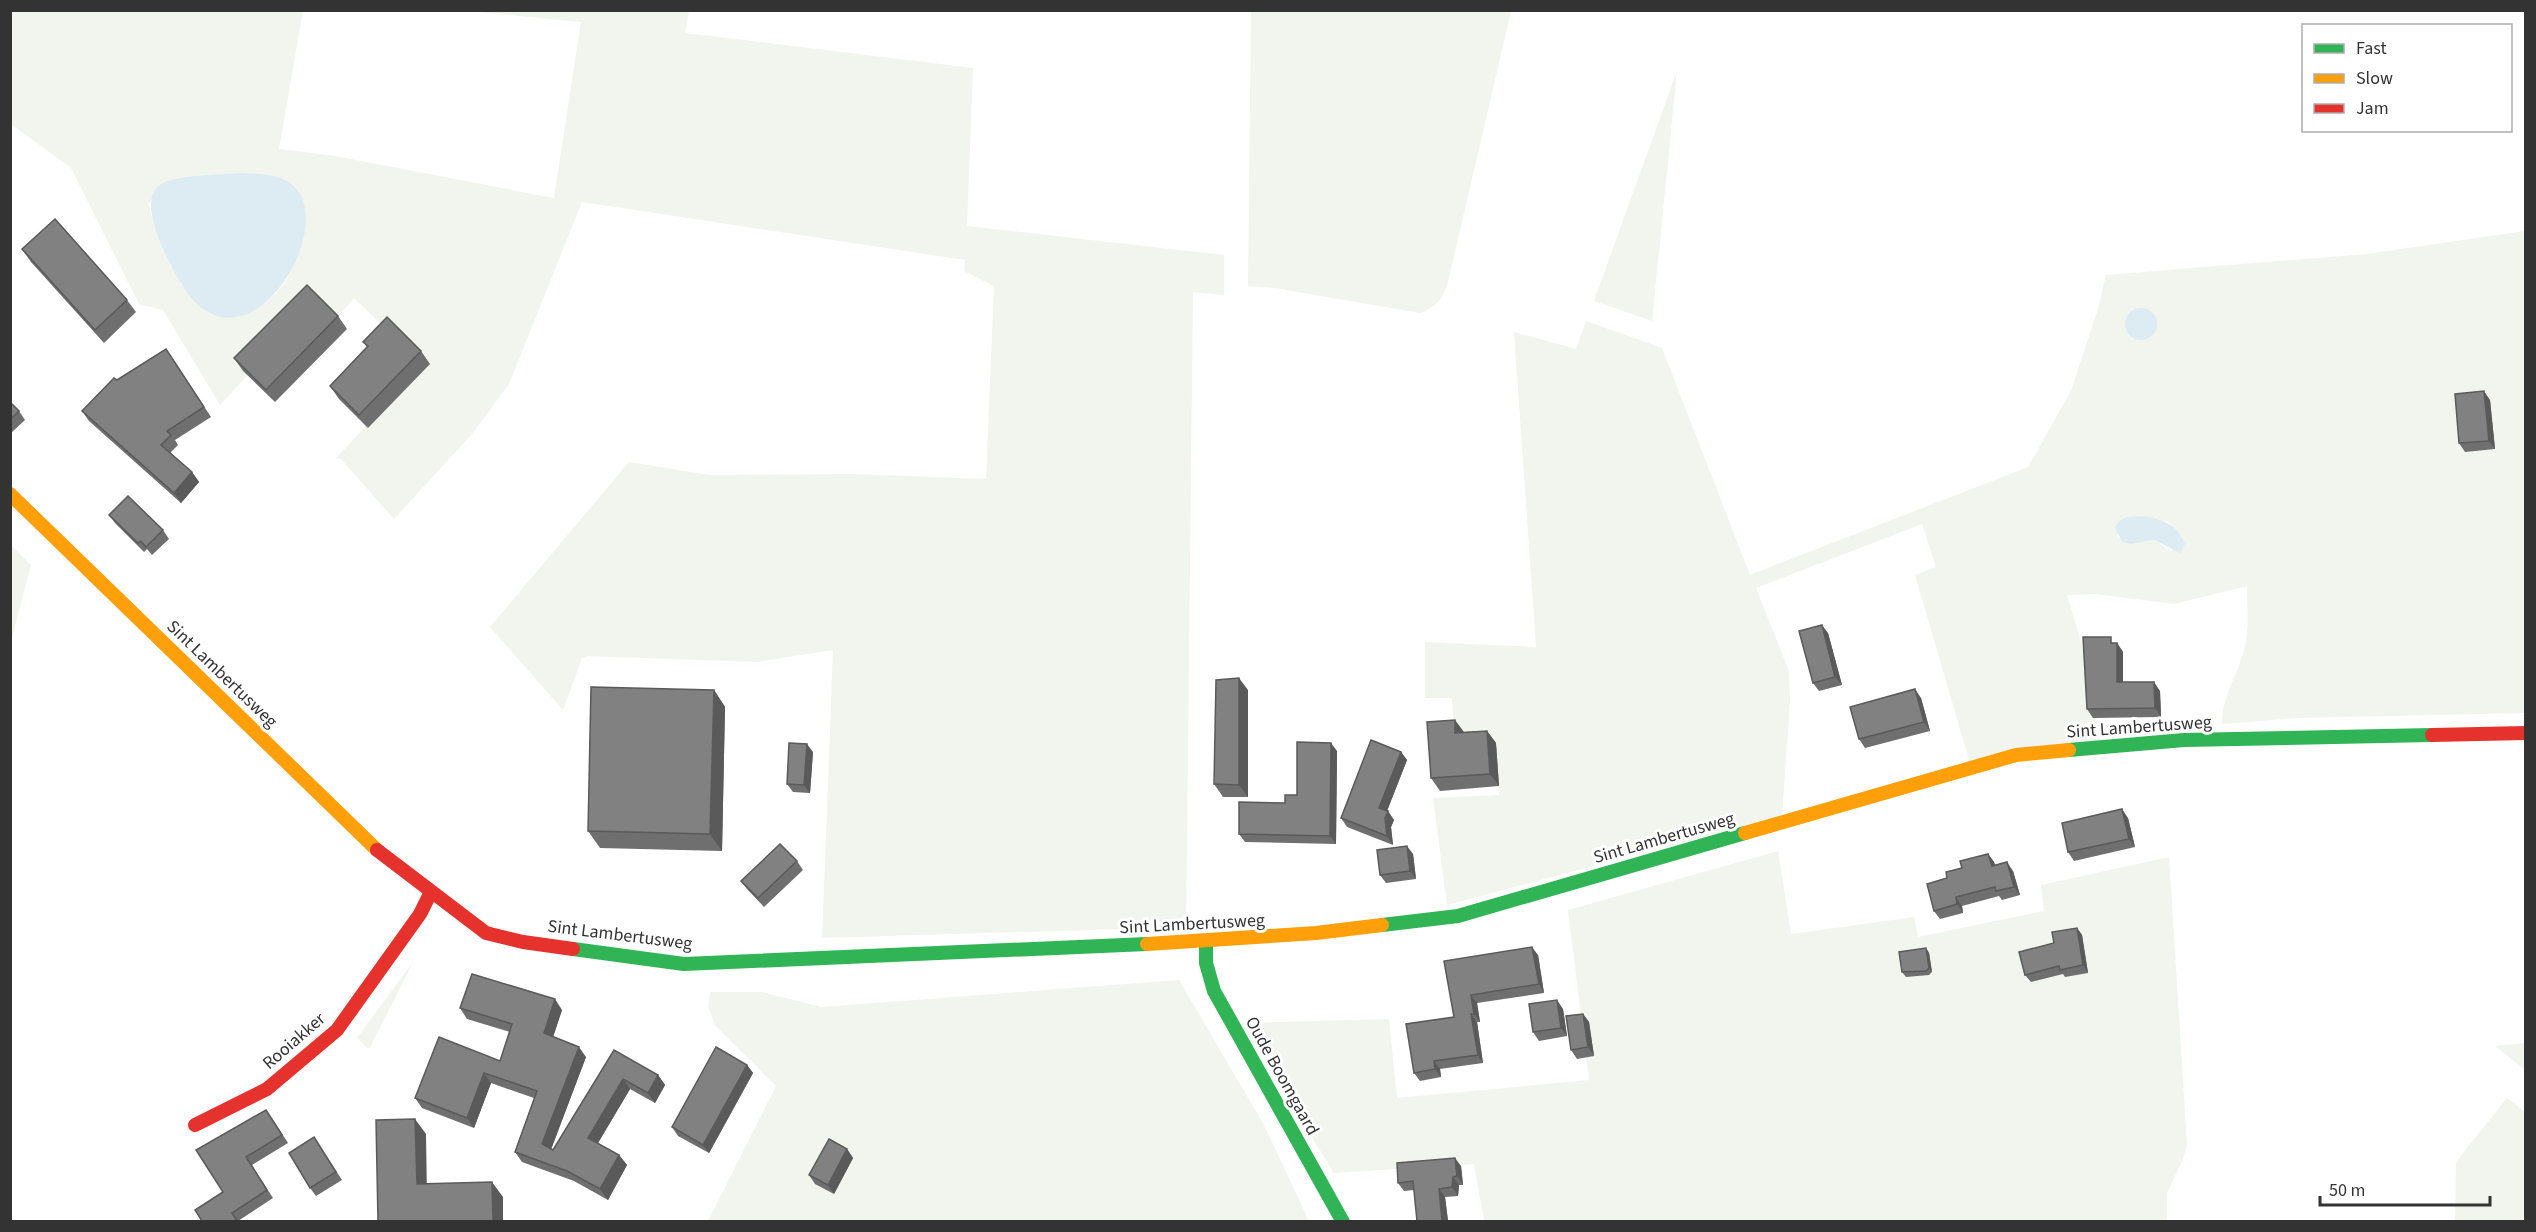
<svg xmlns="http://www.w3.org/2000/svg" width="2536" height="1232" font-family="'Source Sans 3',sans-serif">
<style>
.green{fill:#f1f5ed;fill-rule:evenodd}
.water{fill:#ddebf3}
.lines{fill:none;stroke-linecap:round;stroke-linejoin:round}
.fast{stroke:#30b455;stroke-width:14}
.slow{stroke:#ff9f0a;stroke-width:14}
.jam{stroke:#e5322d;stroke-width:14}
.wall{fill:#6f6f6f}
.shaded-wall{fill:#5a5a5a}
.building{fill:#818181;stroke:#5a5a5a;stroke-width:1.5}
.labels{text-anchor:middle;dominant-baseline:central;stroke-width:6;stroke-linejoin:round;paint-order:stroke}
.street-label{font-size:18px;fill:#333;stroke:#fff}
</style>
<rect width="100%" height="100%" fill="#fff"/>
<g class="green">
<path d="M11,11H303L279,149L335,156L554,198L581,22L468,11H689L685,33L973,68L967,226L1224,255V295L1193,292L1186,927L822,938L833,650L757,662L587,656L582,658L563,710L490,627L629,462L710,475L851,474L986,479L994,286L964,271L965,260L582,202L509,384L472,434L394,519L341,459L336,458L424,365L354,298L336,319L316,301L220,405L163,310L139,304L71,168L11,124ZM157,187L295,263C281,293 271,301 241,316L182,286L151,215L149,204Z"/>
<path d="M1251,11H1511L1448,282C1442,299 1437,307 1420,313L1275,288L1248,286Z"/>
<polygon points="1677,71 1652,321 1594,301"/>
<path d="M2525,231V713L2298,718L2222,724C2223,695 2234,682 2242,657C2250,635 2247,609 2247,586L2174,604L2095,594L2067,595L2086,658L2100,740L1972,770L1915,575L1936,567L1922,524L1756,588L1789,671L1790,700L1782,816L1447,905L1433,798L1499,795L1497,743L1455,744L1452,698H1425V642L1536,647L1514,332L1576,349L1586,321L1662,348L1750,575L2028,467L2071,391L2098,309L2106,275L2367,254ZM2145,516L2168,522L2182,536L2171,551L2154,540C2139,543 2127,547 2116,535L2135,517Z"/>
<polygon points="11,545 31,565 11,641"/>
<polygon points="1778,851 1791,934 1914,917 1918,937 2044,911 2041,885 2169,857 2187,1145 2183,1159 2167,1193 2167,1221 1484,1221 1474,1164 1334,1173 1241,1023 1389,1019 1397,1098 1589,1080 1568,910"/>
<polygon points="413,962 369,1049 357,1038"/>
<polygon points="1179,980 1264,1125 1309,1221 708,1221 776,1086 715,1025 708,1006 710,992 762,992 821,1007"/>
<polygon points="2525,1043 2525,1070 2495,1046"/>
<polygon points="2507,1098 2525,1112 2525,1212 2522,1221 2455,1222 2456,1162"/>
</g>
<g class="water">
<path d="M240,173C256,174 276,174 289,182C335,213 278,329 220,317C211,315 199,307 193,300C177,282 137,209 156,188C168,174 221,175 240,173Z"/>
<circle cx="2141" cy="324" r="16"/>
<path d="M2145,516C2164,520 2178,525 2185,544L2180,553L2154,540L2131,544L2122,542L2115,528C2120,515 2132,517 2145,516Z"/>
</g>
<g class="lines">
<g class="fast">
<polyline points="2069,750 2184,740 2432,735"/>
<polyline points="1382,925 1458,916 1745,833"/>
<polyline points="1206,942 1206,963 1214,991 1343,1222"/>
<polyline points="573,949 684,964 1147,944"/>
</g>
<g class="slow">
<polyline points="10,494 377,850"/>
<polyline points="1745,833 2016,755 2069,750"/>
<polyline points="1147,944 1316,933 1382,925"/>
</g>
<g class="jam">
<polyline points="2432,735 2526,733"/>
<polyline points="377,850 486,933 523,942 573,949"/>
<polyline points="195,1125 267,1089 337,1030 420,914 430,894"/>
</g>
</g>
<g class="wall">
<polygon points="22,249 127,300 136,312 104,343 31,262"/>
<polygon points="338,316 347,329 275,402 243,371 234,358"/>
<polygon points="363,342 421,351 430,364 368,428 339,399 330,386 367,347"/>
<polygon points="173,359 211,417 175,440 178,445 170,453 192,472 199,482 181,503 89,421 82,411 117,380"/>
<polygon points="2490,400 2495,449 2465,452 2459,443"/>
<polygon points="10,402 19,411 25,420 10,434"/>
<polygon points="109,515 163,530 169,539 152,555 147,549 144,552 115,523"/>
<polygon points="1828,633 1842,685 1819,691 1813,683"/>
<polygon points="2115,643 2117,643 2123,652 2123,682 2160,691 2161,717 2093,718 2087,709"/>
<polygon points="714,690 725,707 722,851 600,848 588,831"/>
<polygon points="1248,690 1248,797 1223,797 1214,784"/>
<polygon points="1921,698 1930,731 1865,748 1859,739"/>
<polygon points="1487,731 1496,743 1499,786 1440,791 1431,778 1464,732"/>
<polygon points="1337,751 1336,844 1245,842 1239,834 1297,795"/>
<polygon points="813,752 810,793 793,792 787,784"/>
<polygon points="1401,752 1407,760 1387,811 1394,820 1391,827 1393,845 1347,827 1341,818"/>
<polygon points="2128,818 2135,847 2074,861 2068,852"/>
<polygon points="1413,854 1416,879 1386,883 1380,875"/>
<polygon points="1988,854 1994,862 1995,865 2013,871 2020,895 2002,900 1999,896 1962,906 1963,913 1940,919 1934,911 1962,868"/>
<polygon points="797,861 803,870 764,907 747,889 741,881"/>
<polygon points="2077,928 2082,935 2088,973 2065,977 2063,974 2031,982 2025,975 2054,943"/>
<polygon points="1926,948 1929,953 1932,972 1929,975 1906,977 1902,972"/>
<polygon points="1538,955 1544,993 1477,1003 1480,1022 1477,1022 1483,1063 1440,1069 1441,1077 1420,1081 1414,1073 1454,1017 1444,961"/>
<polygon points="460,1008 562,1010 553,1037 586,1057 551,1149 553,1150 614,1050 658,1075 665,1085 655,1103 630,1089 598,1143 619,1155 627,1165 608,1200 574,1181 522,1162 515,1152 534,1098 491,1083 474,1128 422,1108 415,1098 500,1061 510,1032 467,1019"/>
<polygon points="1563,1009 1567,1036 1539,1041 1533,1032"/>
<polygon points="1583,1014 1589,1022 1594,1056 1577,1059 1571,1050"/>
<polygon points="747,1065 753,1073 709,1153 678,1136 672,1127"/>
<polygon points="272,1118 288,1143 252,1165 273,1198 238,1221 202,1221"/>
<polygon points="320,1146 342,1180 316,1196 310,1188"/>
<polygon points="847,1149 853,1158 834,1194 815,1184 809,1175"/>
<polygon points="1461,1166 1463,1185 1459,1185 1458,1196 1445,1197 1448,1221 1417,1221 1414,1190 1404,1191 1398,1183"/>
</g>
<g class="shaded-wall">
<polygon points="2484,391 2490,400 2495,449 2489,441"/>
<polygon points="192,472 199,482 181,503 174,493"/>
<polygon points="1822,625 1828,633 1842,685 1835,677"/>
<polygon points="2117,643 2123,652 2123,691 2117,682"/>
<polygon points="1239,678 1248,690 1248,797 1239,785"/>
<polygon points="2154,682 2160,691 2161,717 2155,708"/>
<polygon points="1915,689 1921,698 1930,731 1924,722"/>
<polygon points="714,690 725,707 722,851 710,834"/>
<polygon points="1455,720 1464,732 1455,733"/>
<polygon points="1487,731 1496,743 1499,786 1490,774"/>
<polygon points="1331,743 1337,751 1336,844 1330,836"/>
<polygon points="807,744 813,752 810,793 804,785"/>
<polygon points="1401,752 1407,760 1385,816 1379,808"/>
<polygon points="2122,809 2128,818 2135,847 2129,839"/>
<polygon points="1388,811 1394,820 1391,827 1393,845 1387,836 1385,818"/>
<polygon points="1407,846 1413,854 1416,879 1410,871"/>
<polygon points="1988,854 1994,862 1998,875 1992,866"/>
<polygon points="2007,862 2013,871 2020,895 2014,887"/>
<polygon points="1956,897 1962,906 1963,913 1957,904"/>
<polygon points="2077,928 2082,935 2088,973 2083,965"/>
<polygon points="1532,947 1538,955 1544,993 1539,984"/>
<polygon points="1926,948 1929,953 1932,972 1929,968"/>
<polygon points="1471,995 1477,1003 1480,1022 1474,1014"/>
<polygon points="555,999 562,1010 551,1043 544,1033"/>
<polygon points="1557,1000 1563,1009 1567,1036 1561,1028"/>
<polygon points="1471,1014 1477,1022 1483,1063 1478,1055"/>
<polygon points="1583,1014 1589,1022 1594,1056 1588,1047"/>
<polygon points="579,1047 586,1057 549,1155 542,1144"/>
<polygon points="1434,1061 1440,1069 1441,1077 1435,1069"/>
<polygon points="747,1065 753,1073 709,1153 703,1145"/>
<polygon points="484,1073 491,1083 474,1128 467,1118"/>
<polygon points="658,1075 665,1085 655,1103 648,1093"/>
<polygon points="623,1079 630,1089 595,1148 588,1138"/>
<polygon points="415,1119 426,1134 427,1199 417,1184"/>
<polygon points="847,1149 853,1158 834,1194 828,1185"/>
<polygon points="619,1155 627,1165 608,1200 600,1189"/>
<polygon points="1455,1158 1461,1166 1463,1185 1457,1176"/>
<polygon points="1453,1177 1459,1185 1458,1196 1452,1187"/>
<polygon points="492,1182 503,1197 503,1221 493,1221"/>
<polygon points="1439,1189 1445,1197 1448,1221 1442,1221"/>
</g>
<g class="building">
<polygon points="55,219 127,300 95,330 22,249"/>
<polygon points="307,285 338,316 266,390 234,358"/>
<polygon points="387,317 421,351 359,415 330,386 368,346 363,342"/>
<polygon points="166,349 204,407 167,431 171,435 161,445 192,472 174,493 82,411 114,378 117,380"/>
<polygon points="2484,391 2489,441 2459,443 2455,394"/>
<polygon points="10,402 19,411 10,420"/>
<polygon points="128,496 163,530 146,547 141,541 138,543 109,515"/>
<polygon points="1822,625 1835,677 1813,683 1799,631"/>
<polygon points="2083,637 2111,637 2111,643 2117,643 2117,682 2154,682 2155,708 2087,709"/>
<polygon points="1239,678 1239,785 1214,784 1216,680"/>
<polygon points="591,687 714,690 710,834 588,831"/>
<polygon points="1915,689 1924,722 1859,739 1850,707"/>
<polygon points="1455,720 1455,733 1487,731 1490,774 1431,778 1427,722"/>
<polygon points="1371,740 1401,752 1379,808 1388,811 1385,818 1387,836 1341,818"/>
<polygon points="1297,742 1331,743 1330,836 1239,834 1239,802 1285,803 1285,795 1297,795"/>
<polygon points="789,743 807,744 804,785 787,784"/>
<polygon points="2122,809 2129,839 2068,852 2062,823"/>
<polygon points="780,844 797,861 758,898 741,881"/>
<polygon points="1407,846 1410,871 1380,875 1377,850"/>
<polygon points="1988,854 1992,866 2007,862 2014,887 1996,891 1995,887 1956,897 1957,904 1934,911 1927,884 1947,878 1946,872 1962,868 1960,861"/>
<polygon points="2077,928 2083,965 2060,970 2059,966 2025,975 2019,952 2054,943 2052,932"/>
<polygon points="1532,947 1539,984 1471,995 1474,1014 1471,1014 1478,1055 1434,1061 1435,1069 1414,1073 1406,1024 1454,1017 1444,961"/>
<polygon points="1926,948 1929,968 1926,971 1902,972 1899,952"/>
<polygon points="472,974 555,999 544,1033 579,1047 542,1144 553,1150 614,1050 658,1075 648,1093 623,1079 588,1138 619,1155 600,1189 567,1171 515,1152 537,1091 484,1073 467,1118 415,1098 439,1037 500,1061 512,1024 460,1008"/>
<polygon points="1557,1000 1561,1028 1533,1032 1529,1004"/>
<polygon points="1583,1014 1588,1047 1571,1050 1566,1016"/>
<polygon points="716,1047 747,1065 703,1145 672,1127"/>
<polygon points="266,1110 282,1135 246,1157 267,1190 232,1213 237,1221 202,1221 195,1210 223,1192 196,1150"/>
<polygon points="415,1119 417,1184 492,1182 493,1221 378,1221 376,1120"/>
<polygon points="314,1137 336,1172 310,1188 289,1153"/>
<polygon points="829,1139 847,1149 828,1185 809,1175"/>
<polygon points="1455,1158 1457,1176 1453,1177 1452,1187 1439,1189 1442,1221 1417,1221 1413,1181 1398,1183 1397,1163"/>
</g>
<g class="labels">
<g class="street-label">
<text transform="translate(222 674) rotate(44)">Sint Lambertusweg</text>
<text transform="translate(2139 727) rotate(-4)">Sint Lambertusweg</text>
<text transform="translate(1664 838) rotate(-16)">Sint Lambertusweg</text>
<text transform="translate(1192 924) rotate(-3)">Sint Lambertusweg</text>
<text transform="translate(620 935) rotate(7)">Sint Lambertusweg</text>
<text transform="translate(294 1041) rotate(-41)">Rooiakker</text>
<text transform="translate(1282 1076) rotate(61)">Oude Boomgaard</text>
</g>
</g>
<rect width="2536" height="1232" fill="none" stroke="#333333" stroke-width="24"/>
<rect x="2302" y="24" width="210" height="108" fill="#ffffff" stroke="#adadad" stroke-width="1.5"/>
<rect x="2314" y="44" width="30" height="9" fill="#30b455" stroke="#adadad" stroke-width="1.5"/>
<text x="2356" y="54" font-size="18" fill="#333333">Fast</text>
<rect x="2314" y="74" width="30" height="9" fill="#ff9f0a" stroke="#adadad" stroke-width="1.5"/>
<text x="2356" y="84" font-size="18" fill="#333333">Slow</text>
<rect x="2314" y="104" width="30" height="9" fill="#e5322d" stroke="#adadad" stroke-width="1.5"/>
<text x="2356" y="114" font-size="18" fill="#333333">Jam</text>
<path d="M2320 1196v9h170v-9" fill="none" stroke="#333333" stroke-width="3"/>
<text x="2329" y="1196" font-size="18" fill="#333333" stroke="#ffffff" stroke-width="4.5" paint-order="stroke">50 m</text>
</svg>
